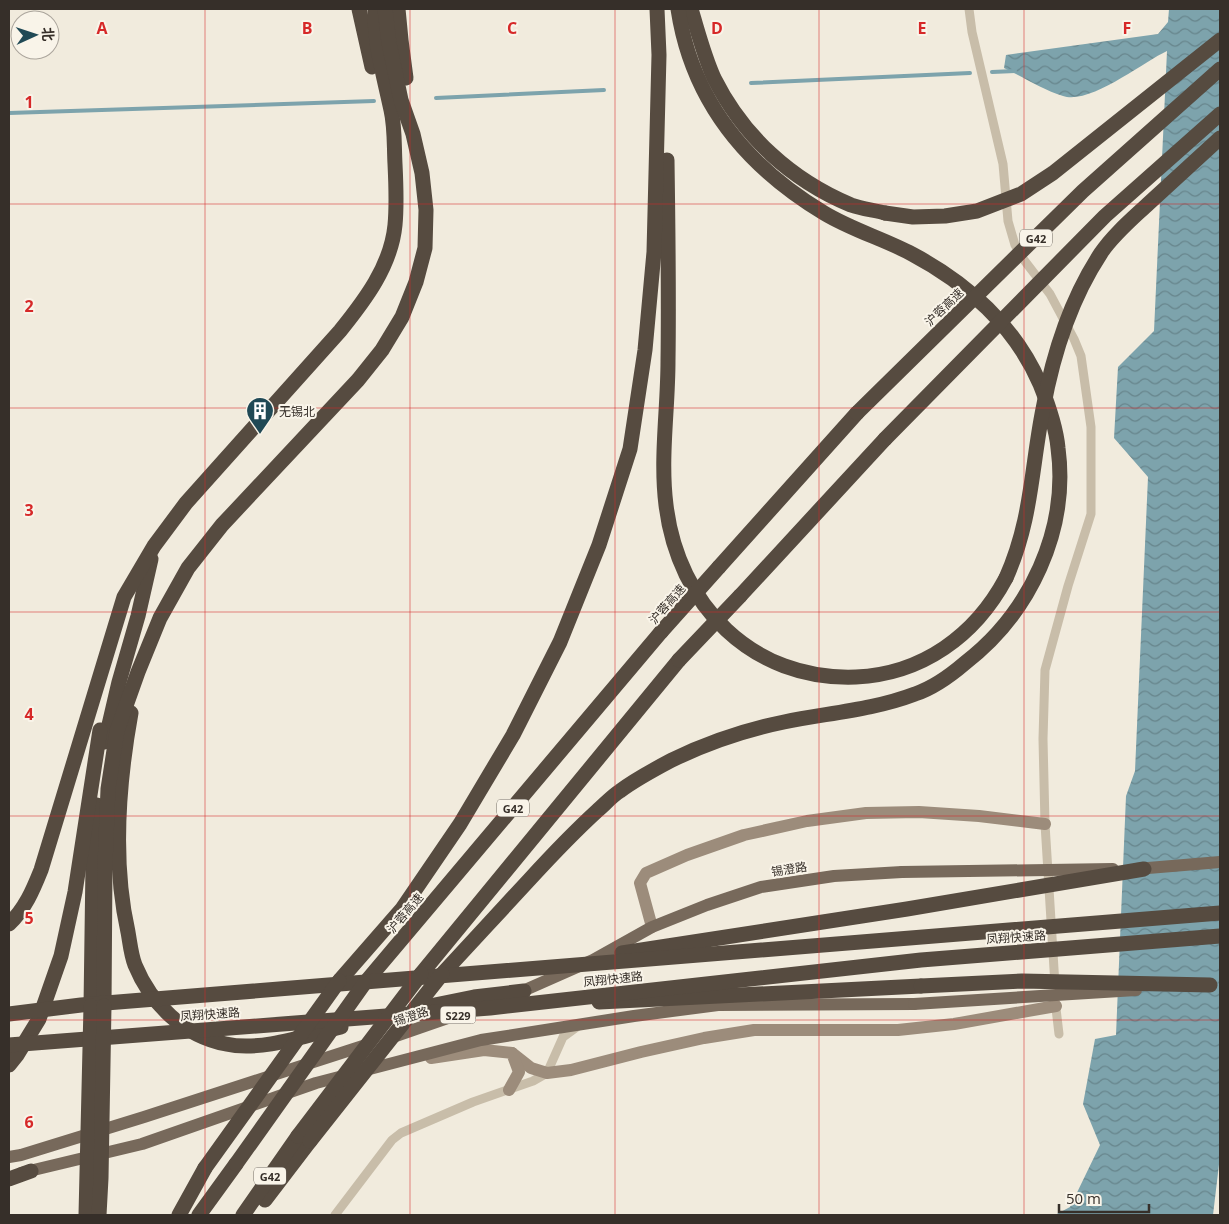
<svg xmlns="http://www.w3.org/2000/svg" width="1229" height="1224" font-family="'Open Sans','Noto Sans SC',sans-serif">
<style>
.water{fill:url(#water-waves)}
.lines{fill:none;stroke-linecap:round;stroke-linejoin:round}
.stream{stroke:#7da3ac;stroke-width:4}
.street{stroke:#c8bda9;stroke-width:9}
.secondary{stroke:#9c8c7b;stroke-width:12}
.primary{stroke:#77695b;stroke-width:12}
.highway{stroke:#564b40;stroke-width:15}
.primary-bridge{stroke:#77695b;stroke-width:12}
.highway-bridge{stroke:#564b40;stroke-width:15}
.grid{fill:none;stroke:#d62828;stroke-width:1;stroke-opacity:0.55}
.labels{text-anchor:middle;dominant-baseline:central;stroke-width:4;stroke-linejoin:round;paint-order:stroke}
.shield{fill:#f9f4e9;stroke:#706a63;stroke-width:1}
.shield-label{font-size:11px;font-weight:bold;fill:#362f29}
.street-label{font-size:12px;fill:#362f29;stroke:#f9f4e9}
.poi-label{font-size:12px;fill:#362f29;stroke:#f9f4e9;text-anchor:start}
.grid-label{font-size:16px;text-anchor:middle;font-weight:bold;fill:#d62828;stroke:#f9f4e9;stroke-width:4;stroke-linejoin:round;paint-order:stroke}
</style>
<defs>
<pattern id="water-waves" width="16" height="10" patternUnits="userSpaceOnUse" patternTransform="scale(1.25)"><rect width="16" height="10" fill="#7da3ac"/><path d="M0 5q4-4 8 0t8 0" fill="none" stroke="#67858c"/></pattern>
</defs>
<rect width="100%" height="100%" fill="#f1ebdd"/>
<path class="water" d="M1169,9H1220V1156L1213,1215H1055L1070,1207L1100,1145L1083,1104L1095,1039L1116,1035L1126,796L1135,771L1148,477L1114,438L1118,367L1154,331L1167,51C1143,62 1090,105 1063,96C1043,90 1023,77 1004,68L1006,55L1158,34L1168,22Z"/>
<g class="lines">
<g class="stream">
<polyline points="992,72 1015,71"/>
<polyline points="751,83 970,73"/>
<polyline points="436,98 604,90"/>
<polyline points="9,113 374,101"/>
</g>
<g class="street">
<polyline points="969,9 972,32 1003,164 1008,221 1015,245 1024,260 1050,294 1074,339 1081,356 1091,427 1091,514 1068,586 1045,670 1043,739 1045,824 1055,985"/>
<polyline points="1055,1000 1059,1034"/>
<polyline points="335,1215 392,1140 401,1133 473,1102 533,1081 547,1073 563,1037 578,1026"/>
</g>
<g class="secondary">
<polyline points="652,927 640,883 646,873 687,855 744,835 807,821 866,813 919,812 979,816 1045,824"/>
<polyline points="512,1053 531,1068 547,1073 571,1070 641,1052 704,1038 754,1030 898,1030 954,1024 1056,1006"/>
<polyline points="431,1058 484,1050 512,1053 519,1072 509,1090"/>
</g>
<g class="primary">
<polyline points="516,994 593,960 652,927 707,905 761,887 834,876 902,872"/>
<polyline points="390,1038 462,1013"/>
<polyline points="9,1157 21,1155 144,1117 369,1044"/>
<polyline points="21,1173 142,1144 316,1083 481,1040 634,1016 718,1005 914,1004"/>
</g>
<g class="highway">
<polyline points="359,9 372,67"/>
<polyline points="398,9 401,40 406,78"/>
<path d="M691,9C698,32 704,56 714,78C743,136 791,180 851,205C862,209 874,210 885,213"/>
<path d="M667,160C668,227 669,294 668,361C668,409 660,458 666,505C678,605 752,681 856,677C922,674 975,636 1006,578"/>
<polyline points="719,567 857,413"/>
<polyline points="740,596 885,439"/>
<path d="M131,713C118,785 112,861 128,932C130,943 131,955 135,965C151,1004 184,1036 226,1044C261,1052 307,1035 341,1027"/>
<polyline points="105,742 119,682 138,616 151,559"/>
<path d="M9,924C25,909 33,890 41,870L124,597L154,546L186,503L340,331C365,300 391,266 395,225C397,204 396,184 395,164C394,146 395,127 391,110C384,77 374,43 375,9"/>
<path d="M444,972C473,941 501,910 530,879C552,855 574,832 598,810C605,804 612,796 620,791C636,779 655,769 672,760C707,743 745,730 784,722C828,713 873,710 915,694C933,688 951,675 965,663C1030,613 1069,530 1058,448C1056,426 1048,404 1040,384C1015,326 967,283 912,254C884,239 852,230 824,213C746,166 692,101 678,9"/>
<polyline points="421,974 679,660"/>
<polyline points="340,980 402,909 460,824 513,735 560,642 599,545 630,449 645,350 654,252 659,55 657,9"/>
<polyline points="364,984 661,632"/>
<polyline points="599,1002 921,986"/>
<polyline points="91,1006 93,864 97,805"/>
<polyline points="104,1006 105,865 108,789 117,731 138,672 160,618 188,568 222,525 358,380 382,350 402,317 416,282 425,248 426,210 422,173 413,134 401,100 389,43 385,9"/>
<polyline points="415,1009 474,997 524,991"/>
<polyline points="9,1065 17,1055 39,1019 61,956 75,892 100,730"/>
<polyline points="9,1179 31,1171"/>
<polyline points="265,1200 310,1141"/>
<polyline points="179,1215 205,1168"/>
<polyline points="199,1215 236,1164"/>
<polyline points="243,1215 298,1136"/>
</g>
<g class="primary-bridge">
<polyline points="1136,869 1220,862"/>
<polyline points="902,872 1113,869"/>
<polyline points="914,1004 1136,990"/>
</g>
<g class="highway-bridge">
<polyline points="885,213 913,217 945,216 977,211 1021,194 1053,173 1220,40"/>
<polyline points="857,413 1083,191 1220,69"/>
<polyline points="885,439 1105,216 1220,114"/>
<path d="M1006,578C1032,520 1031,469 1043,409C1053,354 1070,300 1101,253C1113,235 1132,219 1148,204C1172,182 1196,160 1220,138"/>
<polyline points="661,632 719,567"/>
<polyline points="679,660 740,596"/>
<polyline points="622,953 907,909 1144,869"/>
<polyline points="921,986 1022,981 1210,985"/>
<polyline points="9,1014 81,1005 1220,913"/>
<polyline points="9,1045 490,1008 921,960 1220,936"/>
<polyline points="298,1136 421,974"/>
<polyline points="310,1141 442,974"/>
<polyline points="236,1164 364,984"/>
<polyline points="205,1168 339,981"/>
<polyline points="86,1215 91,1006"/>
<polyline points="99,1215 101,1178 104,1006"/>
</g>
</g>
<path class="grid" d="M205,9V1215M410,9V1215M615,9V1215M819,9V1215M1024,9V1215M9,204H1220M9,408H1220M9,612H1220M9,816H1220M9,1020H1220"/>
<defs>
<symbol id="building-pin" viewBox="-11 -11 22 30"><path d="M0 17L-7.5 6A9.5 9.5 0 1 1 7.5 6Z" fill="#204955" stroke="#f9f4e9"/><path d="M-4-6H4V6H1V3H-1V6H-4ZM-2.5-4.3h1.7v1.8h-1.7ZM.8-4.3h1.7v1.8H.8ZM-2.5-1h1.7V.8h-1.7ZM.8-1h1.7V.8H.8Z" fill="#fff"/></symbol>
</defs>
<g fill-rule="evenodd">
<use href="#building-pin" x="244" y="395" width="32" height="43"/>
</g>
<g class="labels">
<g class="shield">
<rect x="1020" y="229.5" width="32" height="17" rx="4"/>
<rect x="497" y="799.5" width="32" height="17" rx="4"/>
<rect x="440.5" y="1006.5" width="35" height="17" rx="4"/>
<rect x="254" y="1167.5" width="32" height="17" rx="4"/>
</g>
<g class="shield-label">
<text x="1036" y="238">G42</text>
<text x="513" y="808">G42</text>
<text x="458" y="1015">S229</text>
<text x="270" y="1176">G42</text>
</g>
<g class="street-label">
<text transform="translate(944 307) rotate(-44)">沪蓉高速</text>
<text transform="translate(667 604) rotate(-49)">沪蓉高速</text>
<text transform="translate(789 869) rotate(-9)">锡澄路</text>
<text transform="translate(405 913) rotate(-50)">沪蓉高速</text>
<text transform="translate(1016 937) rotate(-4)">凤翔快速路</text>
<text transform="translate(613 979) rotate(-6)">凤翔快速路</text>
<text transform="translate(210 1014) rotate(-4)">凤翔快速路</text>
<text transform="translate(411 1016) rotate(-18)">锡澄路</text>
</g>
<g class="poi-label">
<text x="279" y="411">无锡北</text>
</g>
</g>
<g class="grid-label">
<text x="102" y="34">A</text>
<text x="307" y="34">B</text>
<text x="512" y="34">C</text>
<text x="717" y="34">D</text>
<text x="922" y="34">E</text>
<text x="1127" y="34">F</text>
<text x="29" y="108">1</text>
<text x="29" y="312">2</text>
<text x="29" y="516">3</text>
<text x="29" y="720">4</text>
<text x="29" y="924">5</text>
<text x="29" y="1128">6</text>
</g>
<rect width="1229" height="1224" fill="none" stroke="#362f29" stroke-width="20"/>
<g transform="translate(35 35) rotate(87)"><circle r="24" fill="#f9f4e9" stroke="#aba59c"/>
<path d="M0-4L9 19L0 12L-9 19Z" fill="#204955"/>
<text y="-8" font-size="14" font-weight="bold" text-anchor="middle" fill="#362f29">北</text>
</g>
<path d="M1059 1204v8h90v-8" fill="none" stroke="#362f29" stroke-width="2.5"/>
<text x="1066" y="1204" font-size="15" fill="#362f29" stroke="#f9f4e9" stroke-width="4" paint-order="stroke">50 m</text>
</svg>
